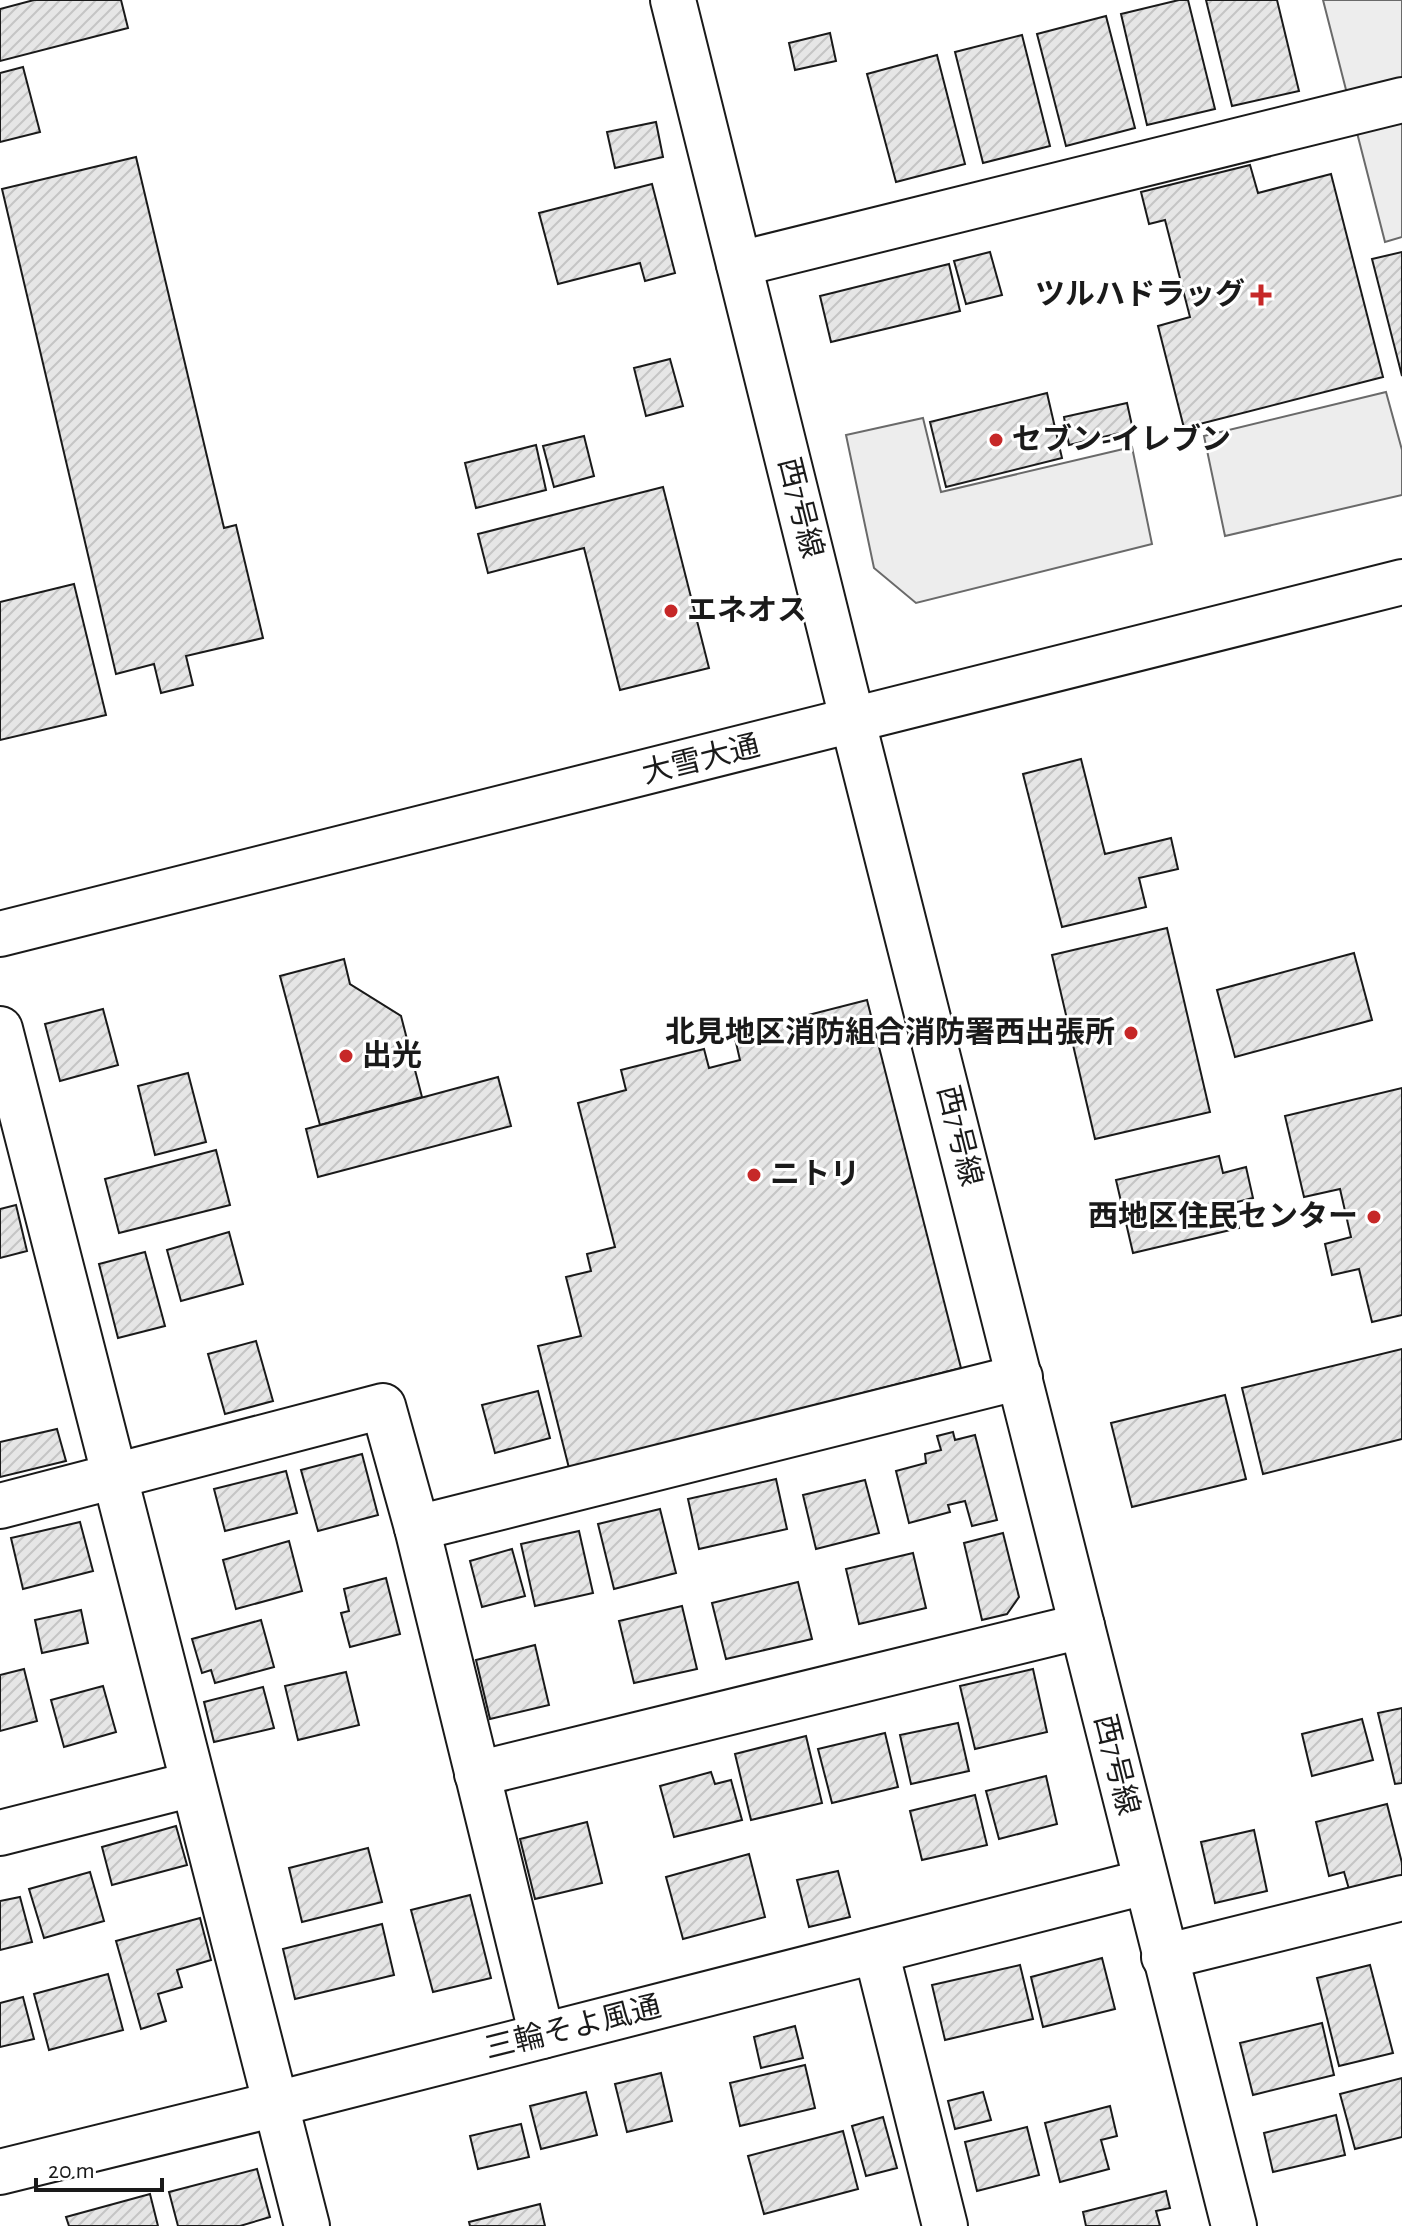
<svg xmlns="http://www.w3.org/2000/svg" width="1402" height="2226" font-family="'Alegreya Sans','Noto Sans JP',sans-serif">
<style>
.parking{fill:#ededed;stroke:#6a6a6a;stroke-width:2}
.building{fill:url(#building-hatch);stroke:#1a1a1a;stroke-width:2}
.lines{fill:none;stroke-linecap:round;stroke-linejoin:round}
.minor-casing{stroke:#1a1a1a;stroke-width:48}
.highway-casing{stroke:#1a1a1a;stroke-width:48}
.minor{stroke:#fff;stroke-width:44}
.highway{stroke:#fff;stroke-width:44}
.poi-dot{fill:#c62828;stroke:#fff;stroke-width:3}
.labels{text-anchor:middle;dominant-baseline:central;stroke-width:6;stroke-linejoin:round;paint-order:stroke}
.poi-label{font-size:30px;font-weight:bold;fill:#1a1a1a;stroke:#fff;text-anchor:start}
.street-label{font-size:30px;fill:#1a1a1a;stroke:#fff}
</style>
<defs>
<pattern id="building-hatch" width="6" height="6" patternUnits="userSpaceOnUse" patternTransform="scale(2)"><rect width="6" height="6" fill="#e6e6e6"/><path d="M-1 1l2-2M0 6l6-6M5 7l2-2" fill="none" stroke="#c5c5c5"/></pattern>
</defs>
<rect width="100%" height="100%" fill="#fff"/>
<g class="parking">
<polygon points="1323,0 1402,0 1402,237 1385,242"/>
<polygon points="1386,392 1402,450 1402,495 1225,536 1204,436"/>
<polygon points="923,418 941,492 1132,447 1152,544 916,603 874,568 846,435"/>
</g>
<g class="building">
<polygon points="34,0 121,0 128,28 0,61 0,9"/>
<polygon points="1179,0 1188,0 1215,109 1147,125 1121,14"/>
<polygon points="1206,0 1277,0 1299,91 1232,106"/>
<polygon points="1106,16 1135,128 1066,146 1037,34"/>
<polygon points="830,33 836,61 795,70 789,43"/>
<polygon points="1022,35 1050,146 983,163 955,52"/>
<polygon points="937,55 965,164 896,182 867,74"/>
<polygon points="23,67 40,132 0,142 0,73"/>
<polygon points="656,122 663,157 615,168 607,132"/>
<polygon points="136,157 224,528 236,525 263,638 186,656 193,685 161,693 154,664 116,674 2,189"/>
<polygon points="1250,165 1258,193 1331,174 1383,377 1184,428 1158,326 1190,317 1165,220 1149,224 1141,192"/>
<polygon points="652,184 675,273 645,281 640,263 558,284 539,213"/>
<polygon points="990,252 1002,295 966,304 954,261"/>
<polygon points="1402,252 1402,376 1372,259"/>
<polygon points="949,264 960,311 831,342 820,296"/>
<polygon points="670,359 683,406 646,416 634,368"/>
<polygon points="1047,393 1062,458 946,487 930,422"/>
<polygon points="1127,403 1133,430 1069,445 1064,417"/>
<polygon points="584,436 594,476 554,487 543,446"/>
<polygon points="536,445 546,490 476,508 465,463"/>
<polygon points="663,487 709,668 620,690 584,548 488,573 478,534"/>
<polygon points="74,584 106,715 0,740 0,602"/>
<polygon points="1081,759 1105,854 1171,838 1178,869 1139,878 1146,907 1062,927 1023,774"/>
<polygon points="1167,928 1210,1112 1095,1139 1052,955"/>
<polygon points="1354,953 1372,1020 1235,1057 1217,990"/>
<polygon points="344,959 350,984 401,1016 422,1097 320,1125 280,976"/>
<polygon points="867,1000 961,1368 569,1468 538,1346 581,1336 566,1277 591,1271 587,1254 615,1247 578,1103 626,1090 621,1070 704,1049 709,1068 740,1060 734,1034"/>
<polygon points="103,1009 118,1065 60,1081 45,1024"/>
<polygon points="188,1073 206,1142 155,1155 138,1086"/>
<polygon points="498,1077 511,1126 318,1177 306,1129"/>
<polygon points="1402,1088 1402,1315 1372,1322 1359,1269 1332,1275 1325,1244 1351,1237 1340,1189 1304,1197 1285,1116"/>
<polygon points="216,1150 230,1205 119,1233 105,1179"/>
<polygon points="1219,1156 1223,1173 1246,1167 1253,1198 1233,1203 1239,1228 1133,1253 1116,1180"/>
<polygon points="16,1205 27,1251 0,1258 0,1209"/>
<polygon points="229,1232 243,1284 181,1301 167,1250"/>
<polygon points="145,1252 165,1326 118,1338 99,1264"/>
<polygon points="256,1341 273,1401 225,1414 208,1354"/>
<polygon points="1402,1349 1402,1439 1263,1474 1242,1388"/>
<polygon points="538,1391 550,1438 495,1453 482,1405"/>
<polygon points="1225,1395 1246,1479 1132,1507 1111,1423"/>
<polygon points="57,1429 66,1461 0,1477 0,1442"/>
<polygon points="953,1432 955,1440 975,1435 997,1520 972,1526 965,1501 948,1505 950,1512 909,1523 896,1471 926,1463 925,1454 941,1450 937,1436"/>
<polygon points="362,1454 378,1515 318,1531 301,1470"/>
<polygon points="286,1471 297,1513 225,1531 214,1489"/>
<polygon points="776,1479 787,1529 699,1549 688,1499"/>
<polygon points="865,1480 879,1533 816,1549 803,1495"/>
<polygon points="660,1509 676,1573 614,1589 598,1524"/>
<polygon points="80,1522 93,1571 23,1589 11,1538"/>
<polygon points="579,1531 593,1593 535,1606 521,1544"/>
<polygon points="1003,1533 1019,1597 1007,1614 982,1620 964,1543"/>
<polygon points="289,1541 302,1591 236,1609 223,1560"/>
<polygon points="512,1549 525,1596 482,1607 470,1561"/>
<polygon points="913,1553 926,1608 859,1624 846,1569"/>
<polygon points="386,1578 400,1634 350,1647 341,1613 349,1611 344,1589"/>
<polygon points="798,1582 812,1639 726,1659 712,1603"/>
<polygon points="682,1606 697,1669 634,1683 619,1621"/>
<polygon points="81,1610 88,1643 42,1653 35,1620"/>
<polygon points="261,1620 274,1667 215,1683 211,1670 202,1673 192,1639"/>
<polygon points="535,1645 549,1705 490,1719 476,1660"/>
<polygon points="24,1669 37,1721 0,1731 0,1675"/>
<polygon points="1033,1669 1047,1732 975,1749 960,1686"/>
<polygon points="346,1672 359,1725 298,1740 285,1686"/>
<polygon points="103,1686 116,1732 64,1747 51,1700"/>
<polygon points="263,1687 274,1728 214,1742 204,1702"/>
<polygon points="1402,1708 1402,1783 1395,1784 1378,1713"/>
<polygon points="1362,1719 1373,1760 1312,1776 1302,1734"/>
<polygon points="958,1723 969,1771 911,1784 900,1735"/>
<polygon points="885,1733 898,1787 832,1803 818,1749"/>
<polygon points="806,1736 822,1803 751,1820 735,1754"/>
<polygon points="711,1772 715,1784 731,1780 742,1820 674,1837 660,1786"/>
<polygon points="1046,1776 1057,1824 999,1839 986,1791"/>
<polygon points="975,1795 987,1845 922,1860 910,1811"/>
<polygon points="1387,1804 1402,1863 1402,1876 1349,1889 1344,1872 1329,1876 1316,1822"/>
<polygon points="587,1822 602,1883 535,1899 520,1839"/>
<polygon points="176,1826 187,1865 112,1885 102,1847"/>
<polygon points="1254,1830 1267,1891 1215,1903 1201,1842"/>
<polygon points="368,1848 382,1902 302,1922 289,1868"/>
<polygon points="749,1854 765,1917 683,1939 666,1877"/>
<polygon points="838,1871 850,1917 809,1927 797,1880"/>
<polygon points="90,1872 104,1921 44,1938 29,1889"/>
<polygon points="470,1895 491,1978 433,1992 411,1910"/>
<polygon points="20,1897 32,1942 0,1950 0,1901"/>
<polygon points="200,1918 211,1960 177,1970 182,1987 158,1994 166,2021 141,2029 116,1941"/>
<polygon points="382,1924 394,1975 295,1999 283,1949"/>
<polygon points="1102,1958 1115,2009 1043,2027 1031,1977"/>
<polygon points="1020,1965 1033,2019 945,2040 932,1985"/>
<polygon points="1370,1965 1393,2053 1339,2066 1317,1978"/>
<polygon points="108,1974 123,2030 49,2050 34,1994"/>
<polygon points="23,1997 34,2039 0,2047 0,2003"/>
<polygon points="1322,2023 1334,2075 1253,2095 1240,2043"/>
<polygon points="795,2026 803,2058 761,2068 754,2037"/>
<polygon points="805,2065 815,2108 740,2126 730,2083"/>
<polygon points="661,2073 672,2121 627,2132 615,2084"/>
<polygon points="1402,2078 1402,2137 1355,2149 1340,2094"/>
<polygon points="586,2092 597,2135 541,2149 530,2106"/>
<polygon points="983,2092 991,2120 955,2129 948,2101"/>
<polygon points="1110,2106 1117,2136 1101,2140 1109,2169 1060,2182 1045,2123"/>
<polygon points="1336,2115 1345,2155 1273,2172 1264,2133"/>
<polygon points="883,2117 897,2168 866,2176 852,2126"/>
<polygon points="521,2124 529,2157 478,2169 470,2136"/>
<polygon points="1027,2127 1039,2175 977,2191 965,2142"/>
<polygon points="843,2131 858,2189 764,2214 748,2156"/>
<polygon points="257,2169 270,2217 240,2226 178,2226 169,2192"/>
<polygon points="1166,2191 1170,2208 1156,2211 1160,2226 1086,2226 1083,2212"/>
<polygon points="150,2194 158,2226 69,2226 66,2217"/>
<polygon points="540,2204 545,2226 470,2226 469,2222"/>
</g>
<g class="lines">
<defs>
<g id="minor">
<polyline points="673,0 853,722 1234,2226"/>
<polyline points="739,264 1402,100"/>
<polyline points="0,1029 307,2226"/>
<polyline points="0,1506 383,1406 417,1528 542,2036"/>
<polyline points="417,1528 1020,1377"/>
<polyline points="477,1774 1082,1626"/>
<polyline points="0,1833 193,1784"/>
<polyline points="876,1951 945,2226"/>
<polyline points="1164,1957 1402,1898"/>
<polyline points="0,2172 276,2104 1145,1882"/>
</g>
<polyline id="highway" points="0,934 1402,582"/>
</defs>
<use href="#minor" class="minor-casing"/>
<use href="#highway" class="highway-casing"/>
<use href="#minor" class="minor"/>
<use href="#highway" class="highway"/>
</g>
<g class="poi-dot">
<path d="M1257 283h8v8h8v8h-8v8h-8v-8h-8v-8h8z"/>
<circle cx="996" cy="440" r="8"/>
<circle cx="671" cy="611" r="8"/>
<circle cx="1131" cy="1033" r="8"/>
<circle cx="346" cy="1056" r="8"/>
<circle cx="754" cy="1175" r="8"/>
<circle cx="1374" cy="1217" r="8"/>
</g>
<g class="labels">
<g class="poi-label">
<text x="1245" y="295" text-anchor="end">ツルハドラッグ</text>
<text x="1012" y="440">セブン-イレブン</text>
<text x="687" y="611">エネオス</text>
<text x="1115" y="1033" text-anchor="end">北見地区消防組合消防署西出張所</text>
<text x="362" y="1056">出光</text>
<text x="770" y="1175">ニトリ</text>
<text x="1358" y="1217" text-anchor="end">西地区住民センター</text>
</g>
<g class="street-label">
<text transform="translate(800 508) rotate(76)">西7号線</text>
<text transform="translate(701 760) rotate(-14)">大雪大通</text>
<text transform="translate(959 1136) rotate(76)">西7号線</text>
<text transform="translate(1116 1765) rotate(76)">西7号線</text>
<text transform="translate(573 2028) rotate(-14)">三輪そよ風通</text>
</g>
</g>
<path d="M36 2178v12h126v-12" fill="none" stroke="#1a1a1a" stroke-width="4"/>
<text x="48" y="2178" font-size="24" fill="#1a1a1a" stroke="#ffffff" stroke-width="6" paint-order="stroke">20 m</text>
</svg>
